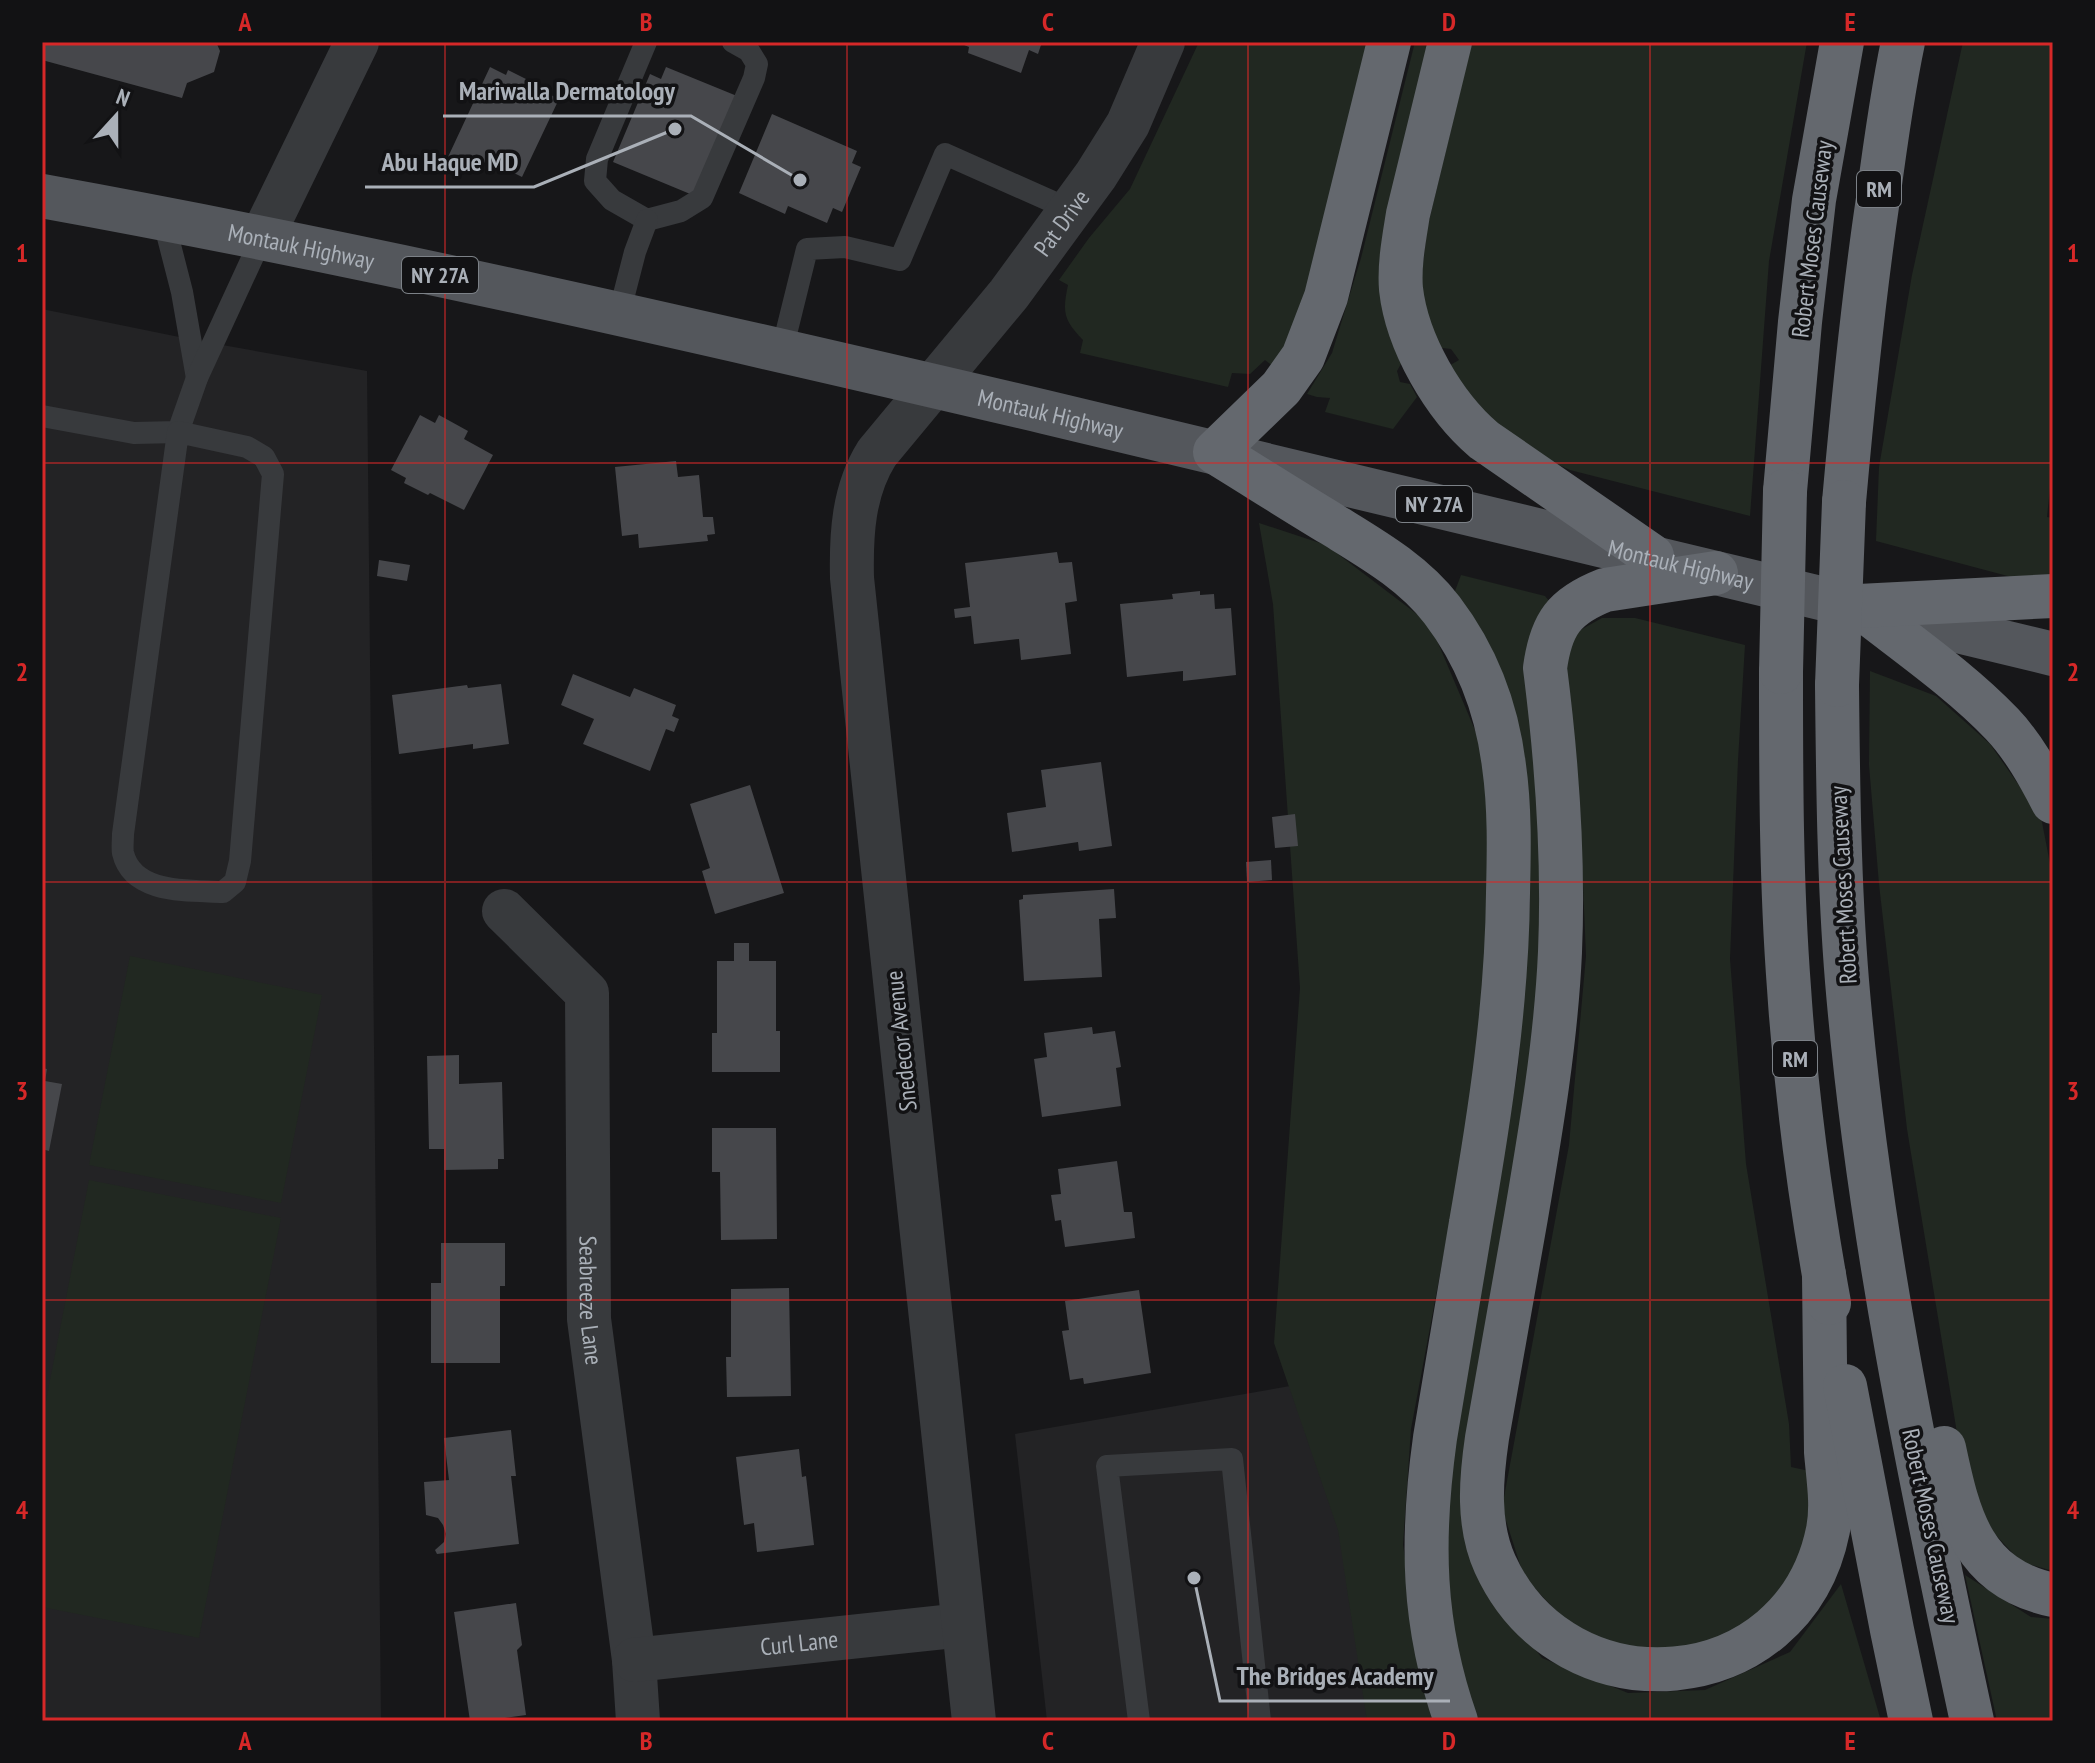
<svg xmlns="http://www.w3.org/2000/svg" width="2095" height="1763" font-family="'PT Sans Narrow',sans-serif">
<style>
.built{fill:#232325}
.green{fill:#212821}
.building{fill:#46474b}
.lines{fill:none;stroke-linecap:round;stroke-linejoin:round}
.service{stroke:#383a3d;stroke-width:22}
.minor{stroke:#383a3d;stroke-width:44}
.primary{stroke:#54575c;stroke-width:44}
.motorway{stroke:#64686e;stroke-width:44}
.motorway-bridge{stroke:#64686e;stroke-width:44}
.grid{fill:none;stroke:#d62828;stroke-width:2;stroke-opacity:0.55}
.labels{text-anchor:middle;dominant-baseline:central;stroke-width:7;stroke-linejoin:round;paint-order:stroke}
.shield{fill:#121214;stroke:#7c8187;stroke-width:2}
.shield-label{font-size:22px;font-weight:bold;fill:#aab0b8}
.street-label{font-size:24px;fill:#aab0b8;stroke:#121214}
.leader{fill:none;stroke:#aab0b8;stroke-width:3}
.callout-dot{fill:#aab0b8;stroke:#121214;stroke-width:3}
.callout-label{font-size:26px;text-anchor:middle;font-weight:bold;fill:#aab0b8;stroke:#121214;stroke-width:7;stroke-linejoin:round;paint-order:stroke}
.neatline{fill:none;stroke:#d62828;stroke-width:3}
.grid-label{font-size:26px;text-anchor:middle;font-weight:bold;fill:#d62828}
</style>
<rect width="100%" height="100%" fill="#171719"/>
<g class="built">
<polygon points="42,309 189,339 367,371 381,1721 42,1721"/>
<polygon points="1336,1378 1371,1721 1047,1721 1015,1434"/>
</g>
<g class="green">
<path d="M1199,42H1373L1304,305L1275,368L1265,360L1250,374L1232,373L1228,387L1080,353L1083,340C1064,320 1062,313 1068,285L1059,280L1089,238L1130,189Z"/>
<polygon points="1415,42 1435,42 1402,362 1397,371 1400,382 1410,384 1417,397 1393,429 1325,412 1330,398 1317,397 1307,394 1332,353 1361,258"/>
<polygon points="1472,42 1807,42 1769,261 1750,516 1570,470 1522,448 1477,411 1445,368 1459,360 1451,349 1434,347 1421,283 1427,229"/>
<polygon points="1963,42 2053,42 2053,459 2047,517 2053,518 2053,588 1876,541 1879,467 1912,275"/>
<polygon points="1259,523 1326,545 1430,624 1486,756 1493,884 1488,1018 1411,1429 1403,1545 1422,1670 1440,1721 1367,1721 1338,1530 1274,1343 1300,988 1273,604"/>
<polygon points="1461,575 1545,596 1554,607 1544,930 1484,1585 1542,1658 1628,1693 1705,1690 1790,1652 1841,1584 1881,1721 1475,1721 1468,1705 1444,1575 1450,1459 1518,1069 1530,901 1452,599"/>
<polygon points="1602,618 1635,618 1745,645 1738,760 1730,959 1746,1164 1789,1424 1791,1467 1814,1472 1805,1559 1770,1613 1721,1647 1653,1658 1581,1637 1524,1577 1502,1508 1569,1145 1586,956 1579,789 1562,662 1575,633"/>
<polygon points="1870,671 1936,696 1990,744 2041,817 2053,879 2053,1571 2021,1562 1976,1514 1957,1433 1907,1129 1879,884 1869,765"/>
<polygon points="130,956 322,995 281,1203 89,1165"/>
<polygon points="89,1180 281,1218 199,1638 42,1607 42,1421"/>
<polygon points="1965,1575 2031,1617 2053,1619 2053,1721 1997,1721"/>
</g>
<g class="building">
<polygon points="42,42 216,42 220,51 214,72 187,83 182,98 42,60"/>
<polygon points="957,42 1042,42 1038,54 1029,50 1021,73 968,53 969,47"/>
<polygon points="490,67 506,75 508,70 538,85 537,88 559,99 522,177 486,159 480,172 448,157"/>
<polygon points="666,67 737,96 695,196 613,162 650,74 661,79"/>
<polygon points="772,114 857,151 852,163 861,167 842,212 833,208 827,223 788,206 785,214 739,193"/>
<polygon points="420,415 435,423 439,415 468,431 464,439 493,455 464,510 430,493 428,495 404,483 406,478 391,470"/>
<polygon points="676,461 678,477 699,475 703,517 713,517 715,534 707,535 708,541 639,548 638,534 622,536 615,467"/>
<polygon points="1057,552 1059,563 1072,562 1077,601 1065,603 1071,654 1021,660 1019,639 974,644 971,616 955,618 954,609 970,607 965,563"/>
<polygon points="379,560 410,565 407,581 377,576"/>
<polygon points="1200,591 1200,595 1214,594 1215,609 1231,608 1236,675 1183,681 1183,671 1127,677 1120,604 1173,599 1172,594"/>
<polygon points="573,674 630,697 634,688 676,705 672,716 679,719 674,732 666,729 650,771 583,744 594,719 561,705"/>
<polygon points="501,684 509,744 473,749 473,744 399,754 392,695 467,685 468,688"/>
<polygon points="1101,762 1112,846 1079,851 1078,842 1012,852 1007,813 1046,807 1041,770"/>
<polygon points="750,785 784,893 715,914 702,871 710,868 690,804"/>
<polygon points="1295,814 1298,846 1275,848 1272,817"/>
<polygon points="1271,860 1272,880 1247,882 1246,862"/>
<polygon points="1114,889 1116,918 1099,919 1102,977 1024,981 1019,900 1023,899 1023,895"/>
<polygon points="734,943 749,943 749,961 776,961 776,1031 780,1031 780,1072 712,1072 712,1033 717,1033 717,961 734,961"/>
<polygon points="1092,1027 1093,1034 1115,1031 1121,1067 1116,1068 1121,1106 1042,1117 1034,1059 1047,1057 1044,1033"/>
<polygon points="459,1055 459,1084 502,1082 504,1159 498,1159 498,1169 444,1170 444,1149 429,1149 427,1056"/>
<polygon points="42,1068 47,1069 45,1081 62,1084 49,1151 42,1149"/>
<polygon points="712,1128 776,1128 777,1239 721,1240 720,1172 712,1172"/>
<polygon points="1117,1161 1124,1212 1132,1212 1135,1238 1065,1247 1061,1220 1055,1221 1051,1195 1061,1194 1058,1169"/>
<polygon points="441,1243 505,1243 505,1286 500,1286 500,1363 431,1363 431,1283 441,1283"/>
<polygon points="789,1288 791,1396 727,1397 726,1357 731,1357 731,1289"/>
<polygon points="1139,1290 1151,1373 1084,1384 1083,1378 1070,1380 1062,1331 1069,1330 1065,1301"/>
<polygon points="511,1430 516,1476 511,1476 519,1544 437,1554 435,1550 444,1542 446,1534 443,1525 438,1518 426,1515 424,1482 449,1480 444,1438"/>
<polygon points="799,1449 802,1477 806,1476 814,1545 757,1552 754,1523 744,1525 736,1457"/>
<polygon points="516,1603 522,1645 517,1650 526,1715 484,1721 470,1721 454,1612"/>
</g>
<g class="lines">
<g class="service">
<polyline points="646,42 597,159 595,181 612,200 647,220 681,211 702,198 754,78 757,64 749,51 733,42"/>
<polyline points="163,218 182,292 197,378"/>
<polyline points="619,314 635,252 647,220"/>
<polyline points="782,350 807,249 845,247 900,260 945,154 1071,210"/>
<polyline points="42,416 134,433 178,432 197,378 262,237"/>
<path d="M178,432L247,447L264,457L273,474L240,861L235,882L223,892C190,890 133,895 123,853C122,848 123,840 123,834Z"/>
<polyline points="1139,1721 1107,1466 1232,1459 1260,1721"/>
</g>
<g class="minor">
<polyline points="262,237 357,42"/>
<path id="s1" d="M504,911L587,993L589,1319L634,1660L638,1721"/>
<path id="s2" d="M634,1660L963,1625"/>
<path id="s3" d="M974,1721L852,578C851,535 853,491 877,453L1009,294L1096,175L1128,124L1163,42"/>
</g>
<path class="primary" id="s4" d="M42,196C379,257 712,334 1045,412C1381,492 1717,573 2053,654"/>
<g class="motorway">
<path d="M1389,42L1326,297L1303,357L1281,388L1215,452C1254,476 1293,501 1333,525C1372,549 1414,573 1442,610C1477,656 1497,709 1504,766C1510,808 1509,851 1508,893C1507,1004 1490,1114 1471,1223C1459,1295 1447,1367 1435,1438C1421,1539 1422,1624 1456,1721"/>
<path d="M1450,42L1408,214C1404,239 1399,265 1401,289C1407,343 1444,406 1484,440L1652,556"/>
<polyline points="1785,491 1800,322 1814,200 1842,42"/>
<path d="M1844,502C1853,401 1863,300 1878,199C1885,146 1892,94 1903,42"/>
<path d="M1716,573L1605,590C1564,606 1551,624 1545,668C1557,762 1564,857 1560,952C1556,1041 1541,1129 1526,1217C1513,1290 1500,1364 1487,1438C1481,1479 1477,1524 1495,1564C1565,1718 1794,1700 1828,1530C1833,1505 1828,1477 1826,1452L1824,1275"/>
<path d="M1859,606C1906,643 1961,681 2002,724C2023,746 2039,775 2053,802"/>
<polyline points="1859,606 2053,596"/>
<path d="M1781,672C1781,777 1781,883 1789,988C1796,1094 1810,1199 1829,1303"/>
<path d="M1837,685C1838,784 1839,883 1847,981C1868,1231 1919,1476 1972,1721"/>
<polyline points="1845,1386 1892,1630 1911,1721"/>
<path d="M1944,1448C1959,1519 1973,1578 2053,1595"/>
</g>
<g class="motorway-bridge">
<polyline points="1781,672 1785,491"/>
<polyline points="1837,685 1844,502"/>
</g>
</g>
<path class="grid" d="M445,42V1721M847,42V1721M1248,42V1721M1650,42V1721M42,463H2053M42,882H2053M42,1300H2053"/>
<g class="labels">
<g class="shield">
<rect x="1857" y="171" width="44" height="36" rx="6"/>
<rect x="402" y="257" width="76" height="36" rx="6"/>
<rect x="1396" y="486" width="76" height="36" rx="6"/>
<rect x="1773" y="1041" width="44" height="36" rx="6"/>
</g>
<g class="shield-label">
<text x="1879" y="189">RM</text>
<text x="440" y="275">NY 27A</text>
<text x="1434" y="504">NY 27A</text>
<text x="1795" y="1059">RM</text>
</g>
<g class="street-label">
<text stroke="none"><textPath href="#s3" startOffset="1574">Pat Drive</textPath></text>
<text transform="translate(1812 239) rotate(-83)">Robert Moses Causeway</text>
<text stroke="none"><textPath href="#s4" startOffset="264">Montauk Highway</textPath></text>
<text stroke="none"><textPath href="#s4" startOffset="1032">Montauk Highway</textPath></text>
<text stroke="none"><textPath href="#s4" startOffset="1680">Montauk Highway</textPath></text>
<text transform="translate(1843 885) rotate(-93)">Robert Moses Causeway</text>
<text transform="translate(901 1041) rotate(-96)">Snedecor Avenue</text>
<text stroke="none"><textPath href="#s1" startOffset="424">Seabreeze Lane</textPath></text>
<text transform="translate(1931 1526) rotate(78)">Robert Moses Causeway</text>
<text stroke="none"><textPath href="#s2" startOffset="166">Curl Lane</textPath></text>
</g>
</g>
<path class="leader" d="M800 180L691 116H443M675 129L534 187H365M1194 1578L1220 1701H1450"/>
<g class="callout-dot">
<circle cx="800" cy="180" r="8"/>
<circle cx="675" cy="129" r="8"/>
<circle cx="1194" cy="1578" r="8"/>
</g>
<g class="callout-label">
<text x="567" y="100">Mariwalla Dermatology</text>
<text x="450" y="171">Abu Haque MD</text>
<text x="1335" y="1685">The Bridges Academy</text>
</g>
<rect width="2095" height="1763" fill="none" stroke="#121214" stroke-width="88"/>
<g transform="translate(116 116) rotate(21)" stroke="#121214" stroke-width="6" paint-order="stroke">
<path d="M0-6L14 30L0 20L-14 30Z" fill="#aab0b8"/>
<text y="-12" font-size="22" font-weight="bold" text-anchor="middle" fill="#aab0b8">N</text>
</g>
<rect x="44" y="44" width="2007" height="1675" class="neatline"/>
<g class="grid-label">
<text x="245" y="31">A</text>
<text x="646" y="31">B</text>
<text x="1048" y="31">C</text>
<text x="1449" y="31">D</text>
<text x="1850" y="31">E</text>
<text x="22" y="262">1</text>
<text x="2073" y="262">1</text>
<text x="22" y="681">2</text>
<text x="2073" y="681">2</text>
<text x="22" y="1100">3</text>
<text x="2073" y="1100">3</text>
<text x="22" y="1519">4</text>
<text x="2073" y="1519">4</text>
<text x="245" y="1750">A</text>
<text x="646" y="1750">B</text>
<text x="1048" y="1750">C</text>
<text x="1449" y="1750">D</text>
<text x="1850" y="1750">E</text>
</g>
</svg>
